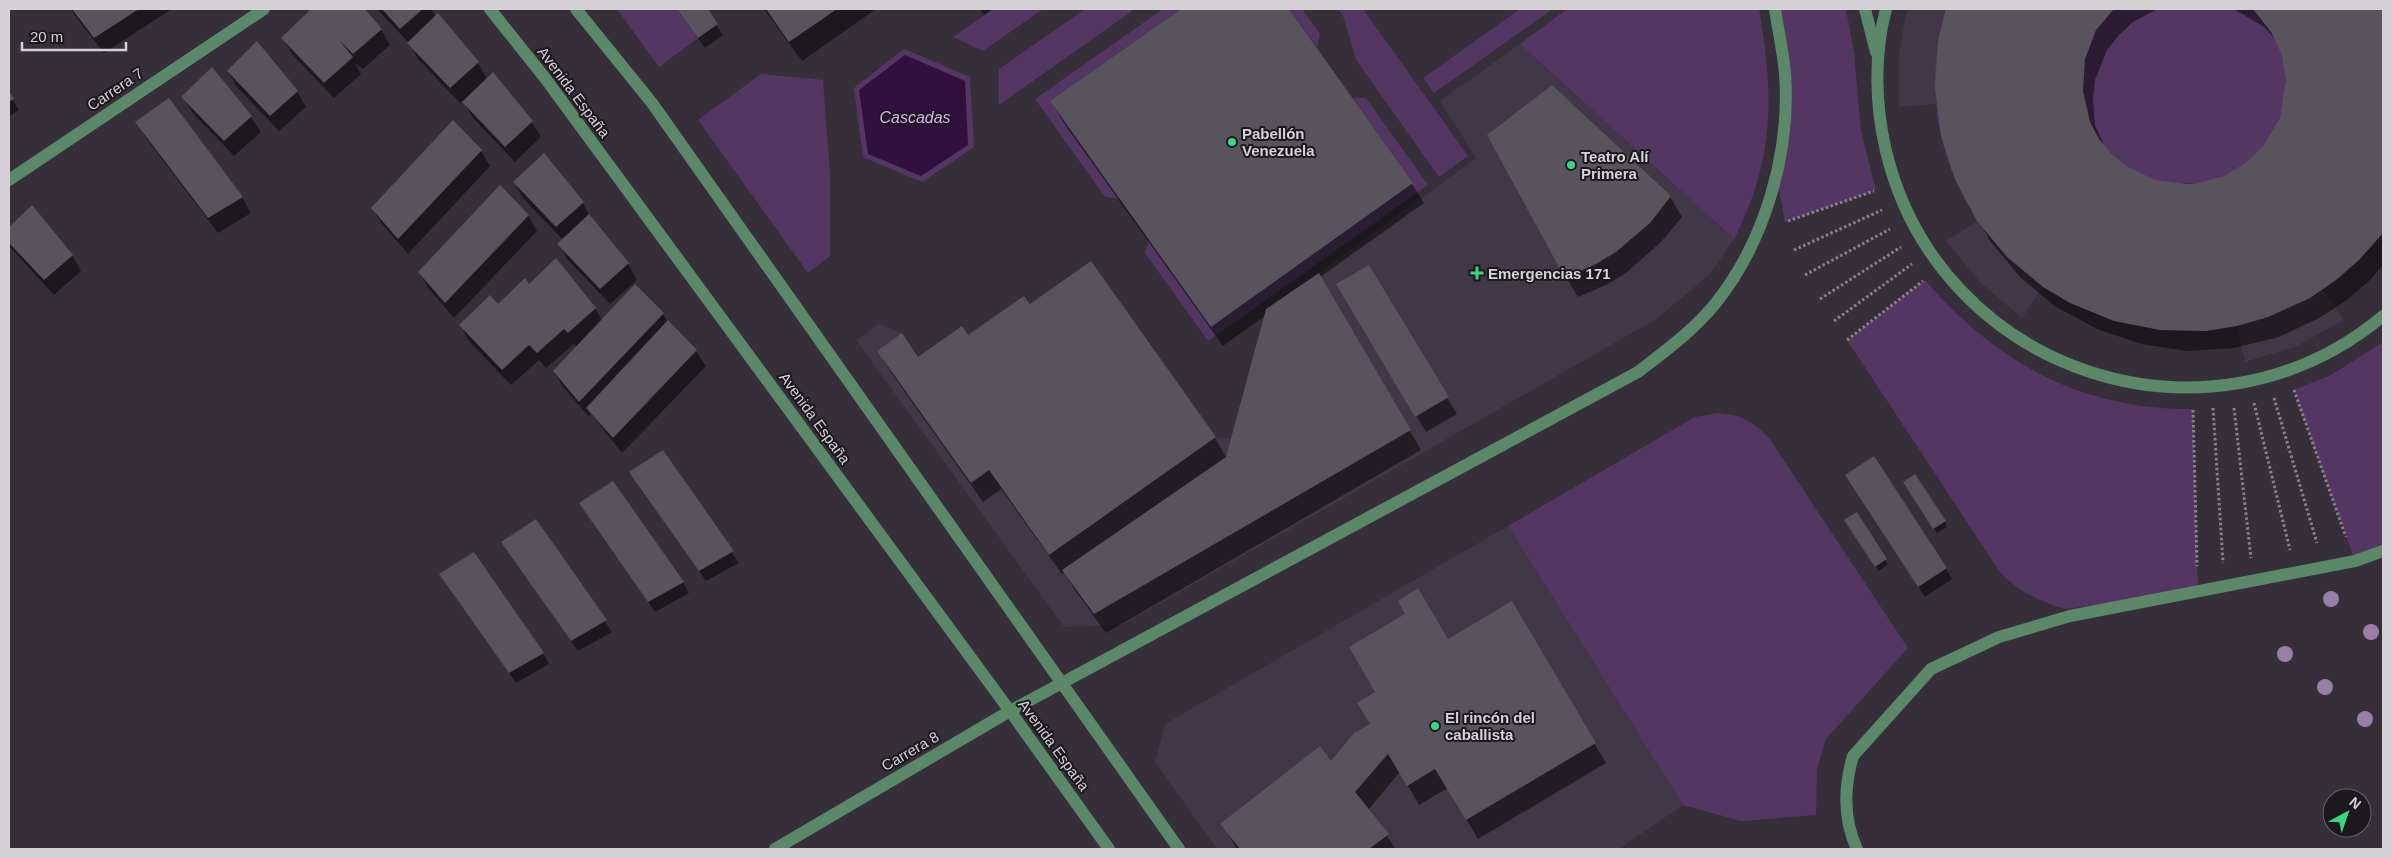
<svg xmlns="http://www.w3.org/2000/svg" width="2392" height="858" font-family="Helvetica,sans-serif">
<style>
.built{fill:#413746}
.green{fill:#533661}
.water{fill:#31103e}
.shadow{fill:#0007}
.building{fill:#59535d}
.lines{fill:none;stroke-linecap:round;stroke-linejoin:round}
.path{stroke:#88838b;stroke-width:3;stroke-dasharray:2.5 2.5;stroke-linecap:butt}
.minor{stroke:#5c886a;stroke-width:12}
.tree{fill:#997fa6}
.poi-dot{fill:#38d880;stroke:#1b191d;stroke-width:2}
.labels{text-anchor:middle;dominant-baseline:central;stroke-width:4;stroke-linejoin:round;paint-order:stroke}
.street-label{font-size:15px;fill:#d5d1d7;stroke:#1b191d}
.poi-label{font-size:15px;font-weight:bold;fill:#d5d1d7;stroke:#1b191d;text-anchor:start}
.water-label{font-size:16px;font-style:italic;fill:#deaaf7;stroke:#1b191d}
</style>
<rect width="100%" height="100%" fill="#362f39"/>
<g class="built">
<polygon points="1907,9 1938,9 1945,11 1936,56 1936,104 1899,107 1899,53"/>
<polygon points="1520,44 1734,239 1710,274 1658,318 1122,625 1064,627 856,340 879,324 902,333 971,483 989,470 1049,554 1216,437 1231,439 1226,457 1062,570 1094,614 1411,430 1319,273 1476,158 1440,101"/>
<polygon points="1977,221 2007,257 2043,287 2022,318 1981,283 1946,241"/>
<polygon points="2323,289 2344,320 2297,346 2245,362 2237,326 2282,312"/>
<polygon points="1508,526 1683,805 1619,849 1217,849 1155,762 1165,724"/>
</g>
<g class="green">
<polygon points="617,9 677,9 698,38 659,67"/>
<polygon points="993,9 1043,9 983,51 953,37"/>
<polygon points="1085,9 1135,9 999,105 999,69"/>
<polygon points="1163,9 1181,9 1050,101 1120,199 1105,197 1035,99"/>
<polygon points="1289,9 1302,9 1320,34 1317,47"/>
<polygon points="1338,9 1363,9 1468,156 1439,177 1356,60 1343,16"/>
<polygon points="1520,9 1553,9 1434,93 1423,78"/>
<path d="M1567,9H1759C1774,97 1775,158 1734,239L1520,44Z"/>
<polygon points="1775,9 1846,9 1854,52 1861,131 1876,190 1785,222 1778,184 1783,138"/>
<path d="M1938,9H2383V233C2359,262 2331,288 2297,305C2165,372 1998,303 1949,164C1932,114 1930,61 1945,11Z"/>
<polygon points="904,49 970,77 974,147 922,182 863,157 854,88"/>
<polygon points="761,74 823,80 830,174 830,256 808,273 698,120"/>
<polygon points="1353,98 1366,98 1428,185 1208,341 1145,253 1149,240 1211,327 1413,183"/>
<path d="M1925,280C1996,363 2082,410 2193,409L2198,592L2066,609C2040,602 2019,592 2000,572L1847,340Z"/>
<polygon points="2383,342 2383,551 2355,561 2294,390 2331,375"/>
<path d="M1718,413C1739,414 1755,422 1769,438L1908,648L1826,739L1817,769L1816,815L1741,821L1683,805L1508,526L1695,417Z"/>
</g>
<polygon class="water" points="905,55 965,81 968,145 921,176 868,154 859,90"/>
<g class="shadow">
<polygon points="70,9 172,9 104,53"/>
<polygon points="313,9 364,9 381,29 390,45 363,69 355,63 361,74 334,98 292,54 283,38"/>
<polygon points="377,9 431,9 436,17 478,63 487,79 493,73 532,122 541,137 515,162 473,118 463,100 460,103 418,59 409,43"/>
<polygon points="677,9 706,9 723,35 705,48"/>
<polygon points="764,9 876,9 802,61"/>
<polygon points="980,9 993,9 984,15"/>
<polygon points="1183,9 1287,9 1412,184 1424,203 1320,277 1421,450 1106,633 1075,590 1064,572 1062,574 1001,489 983,502 890,371 879,351 918,359 968,337 1029,305 1215,438 1227,459 1266,315 1223,346 1063,122 1052,102"/>
<polygon points="1948,9 2157,9 2133,22 2119,35 2107,50 2095,80 2093,99 2095,125 2105,147 2126,167 2143,177 2168,184 2206,183 2230,175 2247,164 2261,151 2281,118 2287,80 2283,55 2278,42 2264,27 2234,9 2383,9 2383,265 2370,280 2347,300 2321,317 2279,337 2234,348 2187,351 2141,344 2097,329 2056,307 2020,277 1990,241 1979,220 1942,26"/>
<polygon points="212,69 251,117 261,132 234,156 192,112 183,97"/>
<polygon points="228,71 297,91 306,107 279,131 237,87"/>
<polygon points="9,94 19,110 9,117"/>
<polygon points="137,122 242,197 251,213 218,233 146,138"/>
<polygon points="481,151 490,166 408,254 382,224 372,208"/>
<polygon points="514,182 583,203 591,219 628,264 637,280 610,304 568,260 559,244 563,240 523,198"/>
<polygon points="1670,197 1682,217 1661,242 1627,272 1608,284 1578,297 1566,277"/>
<polygon points="32,207 72,255 81,271 54,295 9,246 9,229"/>
<polygon points="528,216 537,231 454,318 428,288 419,272"/>
<polygon points="1369,266 1457,414 1426,432 1346,300"/>
<polygon points="529,286 595,308 602,320 663,314 668,323 696,351 706,366 622,453 591,414 589,417 563,387 554,372 577,347 574,344 546,368 539,360 511,385 469,341 460,325 497,306"/>
<polygon points="663,452 739,563 706,581 631,473"/>
<polygon points="1905,482 1945,522 1947,527 1937,533"/>
<polygon points="1853,486 1946,569 1952,579 1925,597"/>
<polygon points="1856,513 1888,564 1879,571 1848,525"/>
<polygon points="587,514 683,582 689,593 655,612"/>
<polygon points="536,521 612,632 578,651 509,553"/>
<polygon points="447,585 543,653 549,664 516,683"/>
<polygon points="1511,603 1606,763 1478,839 1448,788 1419,805 1400,772 1368,810 1396,849 1237,849 1222,824 1331,763 1371,724 1377,692 1448,641"/>
</g>
<g class="building">
<polygon points="72,9 139,9 94,38"/>
<polygon points="311,9 365,9 382,29 353,54 339,40 353,57 324,83 281,38"/>
<polygon points="382,9 423,9 400,29"/>
<polygon points="677,9 708,9 718,24 698,38"/>
<polygon points="766,9 837,9 789,42"/>
<polygon points="1181,9 1289,9 1413,183 1211,327 1050,101"/>
<polygon points="1946,9 2114,9 2096,30 2085,59 2083,91 2090,122 2099,139 2112,154 2126,166 2155,180 2187,184 2199,183 2224,176 2246,163 2264,145 2280,118 2286,80 2282,55 2271,32 2253,9 2383,9 2383,233 2359,260 2336,280 2310,298 2268,317 2237,326 2206,331 2160,330 2114,321 2070,303 2043,287 2007,257 1977,221 1955,179 1941,135 1935,88 1938,41"/>
<polygon points="438,13 479,62 450,88 407,43"/>
<polygon points="257,41 298,91 270,116 227,71"/>
<polygon points="212,67 252,116 224,141 181,97"/>
<polygon points="493,72 533,121 505,147 462,102"/>
<polygon points="1552,85 1671,196 1650,223 1616,252 1596,264 1565,278 1487,135"/>
<polygon points="9,91 14,99 9,102"/>
<polygon points="169,98 243,197 208,218 135,122"/>
<polygon points="453,120 482,150 398,239 371,208"/>
<polygon points="544,153 584,202 556,227 513,182"/>
<polygon points="500,185 529,215 445,303 418,272"/>
<polygon points="32,205 73,255 44,280 9,243 9,227"/>
<polygon points="589,214 629,263 600,289 557,244"/>
<polygon points="556,258 596,308 568,333 564,329 537,353 529,345 502,370 459,325 490,295 498,304 525,278 529,284"/>
<polygon points="1091,261 1216,437 1049,555 989,470 971,483 877,351 902,333 918,357 962,326 968,335 1024,296 1030,304"/>
<polygon points="1369,265 1449,397 1415,417 1336,284"/>
<polygon points="1319,273 1411,430 1094,614 1062,570 1226,457 1266,309"/>
<polygon points="635,284 664,313 579,402 553,371"/>
<polygon points="668,320 697,350 613,438 586,408"/>
<polygon points="663,450 734,551 699,571 629,472"/>
<polygon points="1874,456 1947,568 1918,587 1845,475"/>
<polygon points="1915,474 1946,521 1933,529 1903,482"/>
<polygon points="613,481 684,582 648,602 579,503"/>
<polygon points="1857,512 1887,559 1875,567 1844,520"/>
<polygon points="536,519 607,620 571,641 501,542"/>
<polygon points="474,552 544,653 509,673 439,574"/>
<polygon points="1418,588 1448,639 1512,601 1596,743 1466,820 1435,769 1407,786 1388,754 1355,792 1389,834 1369,849 1240,849 1220,824 1320,746 1331,761 1354,733 1370,724 1357,703 1375,692 1349,647 1405,614 1398,601"/>
</g>
<g class="lines">
<g class="path">
<polyline points="1788,221 1874,191"/>
<polyline points="1794,250 1882,210"/>
<polyline points="1805,275 1890,229"/>
<polyline points="1820,299 1901,247"/>
<polyline points="1834,321 1912,264"/>
<polyline points="1847,340 1923,281"/>
<polyline points="2294,390 2346,537"/>
<polyline points="2274,398 2317,543"/>
<polyline points="2254,403 2290,550"/>
<polyline points="2213,408 2223,563"/>
<polyline points="2234,408 2251,558"/>
<polyline points="2193,410 2197,566"/>
</g>
<g class="minor">
<polyline points="490,9 545,78 1010,711 1109,849"/>
<polyline points="576,9 652,103 1179,849"/>
<polyline points="1865,9 1876,52"/>
<path d="M1886,9C1874,54 1875,105 1886,151C1939,373 2208,462 2383,316"/>
<polyline points="9,180 264,9"/>
<path d="M775,849L1010,711L1638,372C1665,351 1693,331 1715,304C1765,242 1791,152 1785,73C1783,51 1778,30 1775,9"/>
<path d="M1857,849C1843,819 1844,787 1853,756L1931,669L1999,637L2070,616L2355,561L2383,551"/>
</g>
</g>
<g class="tree">
<circle cx="2331" cy="599" r="8"/>
<circle cx="2371" cy="632" r="8"/>
<circle cx="2285" cy="654" r="8"/>
<circle cx="2325" cy="687" r="8"/>
<circle cx="2365" cy="719" r="8"/>
</g>
<g class="poi-dot">
<circle cx="1232" cy="142" r="5"/>
<circle cx="1571" cy="165" r="5"/>
<path d="M1474.5 265.5h5v5h5v5h-5v5h-5v-5h-5v-5h5z"/>
<circle cx="1435" cy="726" r="5"/>
</g>
<g class="labels">
<g class="street-label">
<text transform="translate(115 89) rotate(-34)">Carrera 7</text>
<text transform="translate(574 92) rotate(53)">Avenida España</text>
<text transform="translate(815 418) rotate(54)">Avenida España</text>
<text transform="translate(1054 745) rotate(54)">Avenida España</text>
<text transform="translate(910 751) rotate(-30)">Carrera 8</text>
</g>
<g class="poi-label">
<text x="1242" y="133">Pabellón<tspan x="1242" dy="17">Venezuela</tspan></text>
<text x="1581" y="156">Teatro Alí<tspan x="1581" dy="17">Primera</tspan></text>
<text x="1488" y="273">Emergencias 171</text>
<text x="1445" y="717">El rincón del<tspan x="1445" dy="17">caballista</tspan></text>
</g>
<g class="water-label">
<text x="915" y="117">Cascadas</text>
</g>
</g>
<rect width="2392" height="858" fill="none" stroke="#d5d1d7" stroke-width="20"/>
<g transform="translate(2347 813) rotate(40)"><circle r="24" fill="#1b191d" stroke="#656367"/>
<path d="M0-4L9 19L0 12L-9 19Z" fill="#38d880"/>
<text y="-8" font-size="14" font-weight="bold" text-anchor="middle" fill="#d5d1d7">N</text>
</g>
<path d="M22 42v8h104v-8" fill="none" stroke="#d5d1d7" stroke-width="2.5"/>
<text x="30" y="42" font-size="15" fill="#d5d1d7" stroke="#1b191d" stroke-width="4" paint-order="stroke">20 m</text>
</svg>
